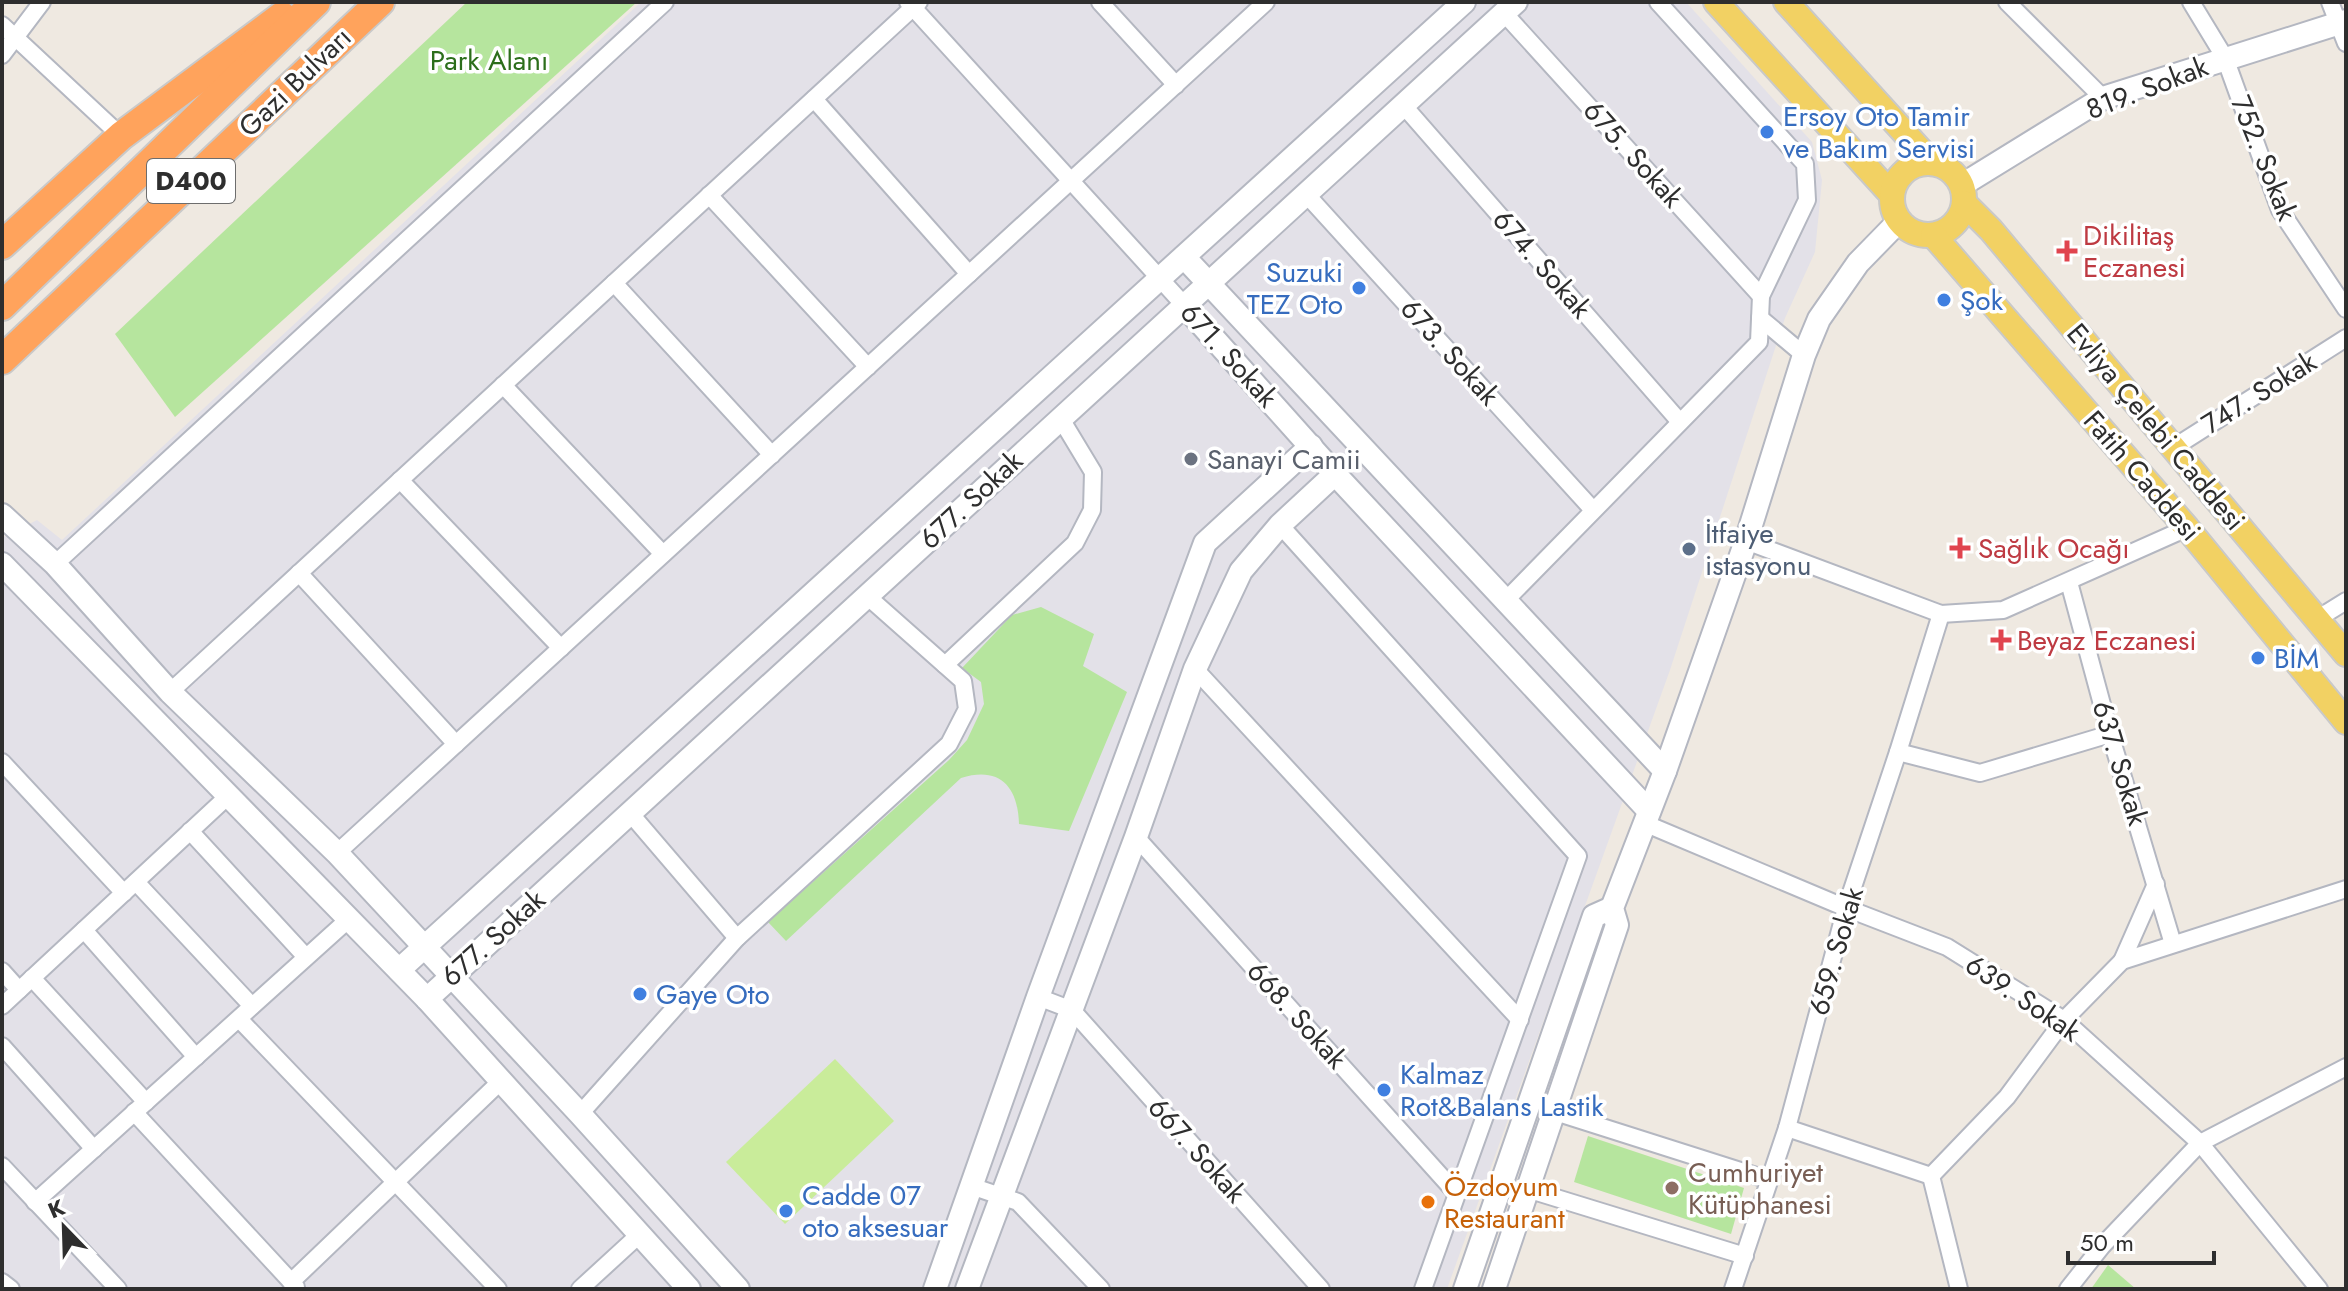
<svg xmlns="http://www.w3.org/2000/svg" width="2348" height="1291" font-family="Jost,sans-serif">
<style>
.industrial{fill:#e3e1e8}
.green{fill:#b6e59e}
.pitch{fill:#c9ec9a}
.lines{fill:none;stroke-linecap:round;stroke-linejoin:round}
.street-casing{stroke:#b4b7c1;stroke-width:20}
.secondary-casing{stroke:#b4b7c1;stroke-width:26}
.primary-casing{stroke:#c9c9c9;stroke-width:28}
.highway-casing{stroke:#c9c9c9;stroke-width:32}
.street{stroke:#fff;stroke-width:16}
.secondary{stroke:#fff;stroke-width:22}
.primary{stroke:#f2d163;stroke-width:24}
.highway{stroke:#ffa35c;stroke-width:28}
.shop-dot{fill:#3f7fe0;stroke:#fff;stroke-width:3}
.health-dot{fill:#e0444e;stroke:#fff;stroke-width:3}
.worship-dot{fill:#6b7280;stroke:#fff;stroke-width:3}
.service-dot{fill:#5c6f8a;stroke:#fff;stroke-width:3}
.education-dot{fill:#8d6e63;stroke:#fff;stroke-width:3}
.food-dot{fill:#e8710a;stroke:#fff;stroke-width:3}
.labels{text-anchor:middle;dominant-baseline:central;stroke-width:7;stroke-linejoin:round;paint-order:stroke}
.shield{fill:#fff;stroke:#6d6d6d;stroke-width:2}
.shield-label{font-size:26px;font-weight:bold;fill:#2e2e2e}
.park-label{font-size:28px;fill:#2c6e1b;stroke:#fff}
.street-label{font-size:28px;fill:#2e2e2e;stroke:#fff}
.shop-label{font-size:28px;fill:#366cbe;stroke:#fff;text-anchor:start}
.health-label{font-size:28px;fill:#be3a42;stroke:#fff;text-anchor:start}
.worship-label{font-size:28px;fill:#5b616d;stroke:#fff;text-anchor:start}
.service-label{font-size:28px;fill:#4e5e75;stroke:#fff;text-anchor:start}
.education-label{font-size:28px;fill:#785e54;stroke:#fff;text-anchor:start}
.food-label{font-size:28px;fill:#c56008;stroke:#fff;text-anchor:start}
</style>
<rect width="100%" height="100%" fill="#efe9e1"/>
<polygon class="industrial" points="641,2 1686,2 1812,142 1822,180 1815,252 1785,318 1670,670 1447,1289 2,1289 2,538 37,520 62,540"/>
<g class="green">
<polygon points="467,2 637,2 175,417 115,334"/>
<path d="M1041,607L1094,634L1083,666L1127,692L1069,831L1019,824C1018,787 1000,766 961,778L786,941L768,922L949,760L967,740L984,704L981,682L962,668L1012,615Z"/>
<polygon points="1588,1136 1744,1188 1731,1234 1574,1182"/>
<polygon points="2108,1265 2136,1289 2091,1289"/>
</g>
<polygon class="pitch" points="835,1059 894,1121 785,1224 726,1162"/>
<g class="lines">
<defs>
<g id="street">
<polyline points="908,2 1184,305"/>
<polyline points="1100,2 1176,85"/>
<polyline points="2007,2 2103,98"/>
<polyline points="2191,2 2225,58 2280,210 2346,309"/>
<polyline points="2330,2 2346,43"/>
<polyline points="1504,13 1761,296"/>
<polyline points="2,25 121,136"/>
<polyline points="2,55 42,2"/>
<polyline points="814,99 969,274"/>
<polyline points="1404,106 1680,422"/>
<polyline points="1306,194 1593,510"/>
<polyline points="709,195 868,367"/>
<polyline points="614,283 772,455"/>
<polyline points="1760,318 1804,355"/>
<polyline points="503,385 663,554"/>
<polyline points="2173,448 2346,338"/>
<polyline points="400,480 561,648"/>
<polyline points="1280,525 1578,856 1423,1289"/>
<polyline points="1746,541 1941,614 2003,610 2187,528"/>
<polyline points="55,564 665,2"/>
<polyline points="299,573 456,744"/>
<polyline points="2069,582 2110,734 2173,944"/>
<polyline points="1505,601 1759,342 1761,296 1807,200 1805,164 1658,2"/>
<polyline points="2317,619 2346,601"/>
<polyline points="945,665 1075,543 1092,510 1093,472 1061,419"/>
<polyline points="1195,669 1520,1020"/>
<polyline points="170,692 919,2"/>
<polyline points="1898,752 1980,773 2110,734"/>
<polyline points="2,762 124,893"/>
<polyline points="630,813 737,938"/>
<polyline points="1644,823 1846,908 1947,947 2064,1020 2200,1143 2319,1289"/>
<polyline points="190,831 306,957"/>
<polyline points="1136,837 1457,1194"/>
<polyline points="337,853 1266,2"/>
<polyline points="136,882 252,1006"/>
<polyline points="84,930 196,1057"/>
<polyline points="2122,961 2156,884"/>
<polyline points="2,971 19,990"/>
<polyline points="32,978 146,1102"/>
<polyline points="1038,997 1072,1010 1321,1289"/>
<polyline points="2,1006 227,797"/>
<polyline points="239,1019 498,1289"/>
<polyline points="2,1046 94,1149"/>
<polyline points="134,1112 296,1287"/>
<polyline points="1555,1112 1769,1180"/>
<polyline points="580,1114 737,938 949,744 967,709 963,681 867,596"/>
<polyline points="1787,1128 1931,1176 2007,1097 2064,1020 2122,961 2346,889"/>
<polyline points="2,1166 118,1289"/>
<polyline points="1931,1176 1959,1289"/>
<polyline points="971,1186 1018,1202 1101,1289"/>
<polyline points="1527,1189 1745,1256"/>
<polyline points="35,1202 350,918"/>
<polyline points="2,1282 11,1289"/>
<polyline points="291,1282 501,1081"/>
<polyline points="580,1289 640,1234"/>
<polyline points="1733,1289 1787,1128 1846,908 1898,752 1941,614"/>
<polyline points="2068,1289 2102,1246 2200,1143 2346,1067"/>
</g>
<g id="secondary">
<polyline points="1962,185 2103,98 2346,21"/>
<polyline points="1184,257 1665,771"/>
<polyline points="1184,305 1335,474 1649,811"/>
<polyline points="2,515 55,564 170,692 337,853 580,1114 738,1289"/>
<polyline points="2,564 427,999 689,1289"/>
<polyline points="399,970 1464,2"/>
<polyline points="427,999 1516,2"/>
<polyline points="935,1289 1038,997 1205,543 1311,446"/>
<polyline points="967,1289 1136,837 1195,669 1241,571 1280,525 1335,474"/>
<polyline points="1465,1289 1594,916 1612,908"/>
<polyline points="1494,1289 1617,925 1612,908 1665,771 1746,541 1804,355 1819,319 1858,263 1899,221"/>
</g>
<g id="primary">
<polyline points="1716,2 1892,195"/>
<polyline points="1786,2 1932,163"/>
<circle cx="1928" cy="199" r="36"/>
<polyline points="1964,203 1991,230 2346,654"/>
<polyline points="1933,235 2187,528 2346,722"/>
</g>
<g id="highway">
<polyline points="2,245 121,136 282,16"/>
<polyline points="2,306 316,2"/>
<polyline points="2,360 380,2"/>
</g>
</defs>
<use href="#street" class="street-casing"/>
<use href="#secondary" class="secondary-casing"/>
<use href="#primary" class="primary-casing"/>
<use href="#highway" class="highway-casing"/>
<use href="#street" class="street"/>
<use href="#secondary" class="secondary"/>
<use href="#primary" class="primary"/>
<use href="#highway" class="highway"/>
</g>
<g class="shop-dot">
<circle cx="1767" cy="132" r="8"/>
<circle cx="1359" cy="288" r="8"/>
<circle cx="1944" cy="300" r="8"/>
<circle cx="2258" cy="658" r="8"/>
<circle cx="640" cy="994" r="8"/>
<circle cx="1384" cy="1090" r="8"/>
<circle cx="786" cy="1211" r="8"/>
</g>
<g class="health-dot">
<path d="M2063 239h8v8h8v8h-8v8h-8v-8h-8v-8h8z"/>
<path d="M1956 536h8v8h8v8h-8v8h-8v-8h-8v-8h8z"/>
<path d="M1997 628h8v8h8v8h-8v8h-8v-8h-8v-8h8z"/>
</g>
<circle class="worship-dot" cx="1191" cy="459" r="8"/>
<circle class="service-dot" cx="1689" cy="549" r="8"/>
<circle class="education-dot" cx="1672" cy="1188" r="8"/>
<circle class="food-dot" cx="1428" cy="1202" r="8"/>
<g class="labels">
<rect class="shield" x="147" y="159" width="88" height="44" rx="6"/>
<g class="shield-label">
<text x="191" y="181">D400</text>
</g>
<g class="park-label">
<text x="489" y="60">Park Alanı</text>
</g>
<g class="street-label">
<text transform="translate(295 82) rotate(-44)">Gazi Bulvarı</text>
<text transform="translate(2147 88) rotate(-21)">819. Sokak</text>
<text transform="translate(1633 154) rotate(48)">675. Sokak</text>
<text transform="translate(2264 158) rotate(68)">752. Sokak</text>
<text transform="translate(1542 264) rotate(49)">674. Sokak</text>
<text transform="translate(1450 352) rotate(48)">673. Sokak</text>
<text transform="translate(1229 355) rotate(48)">671. Sokak</text>
<text transform="translate(2259 393) rotate(-32)">747. Sokak</text>
<text transform="translate(2156 427) rotate(50)">Evliya Çelebi Caddesi</text>
<text transform="translate(2142 476) rotate(49)">Fatih Caddesi</text>
<text transform="translate(971 500) rotate(-43)">677. Sokak</text>
<text transform="translate(2120 763) rotate(73)">637. Sokak</text>
<text transform="translate(493 938) rotate(-42)">677. Sokak</text>
<text transform="translate(1836 951) rotate(-74)">659. Sokak</text>
<text transform="translate(2023 998) rotate(34)">639. Sokak</text>
<text transform="translate(1297 1015) rotate(48)">668. Sokak</text>
<text transform="translate(1197 1150) rotate(48)">667. Sokak</text>
</g>
<g class="shop-label">
<text x="1783" y="116">Ersoy Oto Tamir<tspan x="1783" dy="32">ve Bakım Servisi</tspan></text>
<text x="1343" y="272" text-anchor="end">Suzuki<tspan x="1343" dy="32">TEZ Oto</tspan></text>
<text x="1960" y="300">Şok</text>
<text x="2274" y="658">BİM</text>
<text x="656" y="994">Gaye Oto</text>
<text x="1400" y="1074">Kalmaz<tspan x="1400" dy="32">Rot&amp;Balans Lastik</tspan></text>
<text x="802" y="1195">Cadde 07<tspan x="802" dy="32">oto aksesuar</tspan></text>
</g>
<g class="health-label">
<text x="2083" y="235">Dikilitaş<tspan x="2083" dy="32">Eczanesi</tspan></text>
<text x="1978" y="548">Sağlık Ocağı</text>
<text x="2017" y="640">Beyaz Eczanesi</text>
</g>
<g class="worship-label">
<text x="1207" y="459">Sanayi Camii</text>
</g>
<g class="service-label">
<text x="1705" y="533">İtfaiye<tspan x="1705" dy="32">istasyonu</tspan></text>
</g>
<g class="education-label">
<text x="1688" y="1172">Cumhuriyet<tspan x="1688" dy="32">Kütüphanesi</tspan></text>
</g>
<g class="food-label">
<text x="1444" y="1186">Özdoyum<tspan x="1444" dy="32">Restaurant</tspan></text>
</g>
</g>
<rect width="2348" height="1291" fill="none" stroke="#2e2e2e" stroke-width="8"/>
<g transform="translate(64 1227) rotate(337)" stroke="#ffffff" stroke-width="6" paint-order="stroke">
<path d="M0-6L14 30L0 20L-14 30Z" fill="#2e2e2e"/>
<text y="-12" font-size="22" font-weight="bold" text-anchor="middle" fill="#2e2e2e">K</text>
</g>
<path d="M2068 1251v12h146v-12" fill="none" stroke="#2e2e2e" stroke-width="4"/>
<text x="2080" y="1251" font-size="24" fill="#2e2e2e" stroke="#ffffff" stroke-width="6" paint-order="stroke">50 m</text>
</svg>
